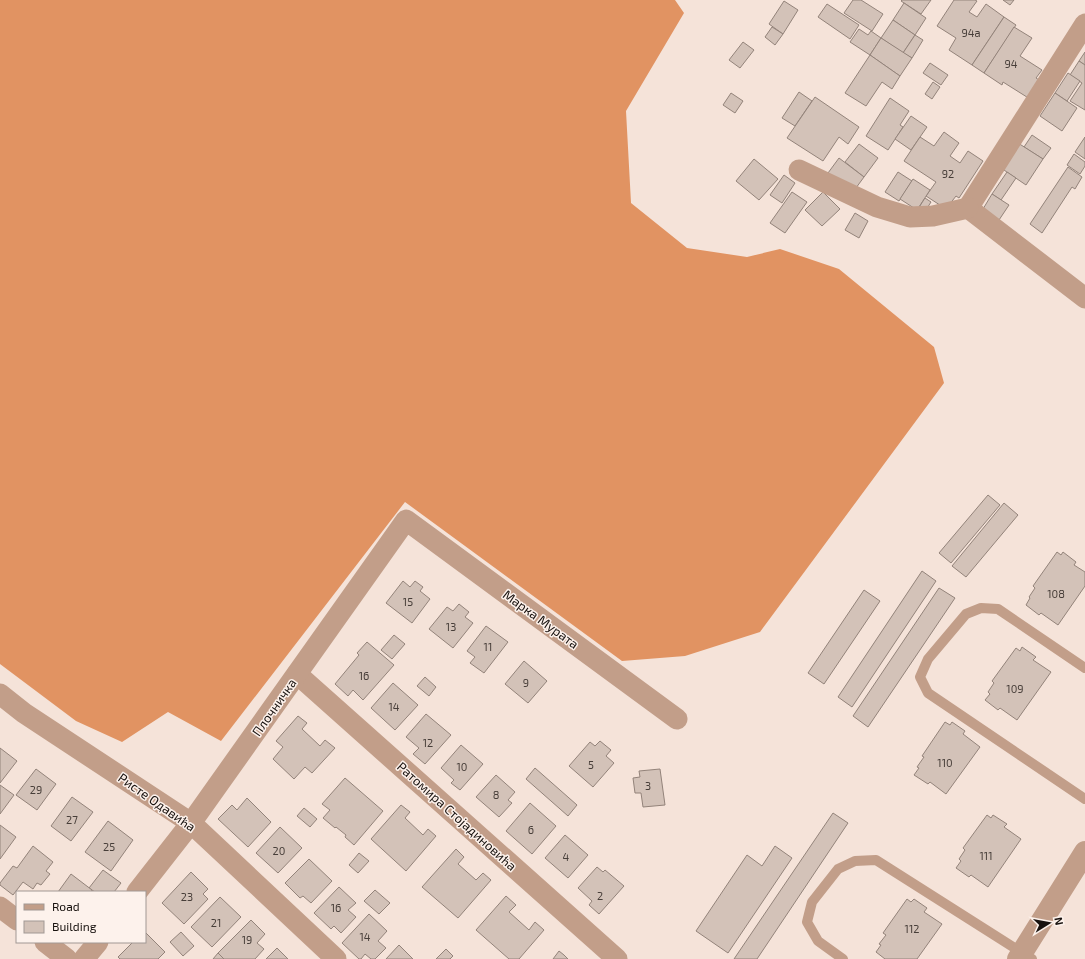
<svg xmlns="http://www.w3.org/2000/svg" width="1085" height="959" font-family="'Exo 2',sans-serif">
<style>
.forest{fill:#e19362}
.building{fill:#d3c2b8;stroke:#93837a}
.lines{fill:none;stroke-linecap:round;stroke-linejoin:round}
.service{stroke:#c29e89;stroke-width:10}
.minor{stroke:#c29e89;stroke-width:21}
.tertiary{stroke:#c29e89;stroke-width:22}
.labels{text-anchor:middle;dominant-baseline:central;stroke-width:3;stroke-linejoin:round;paint-order:stroke}
.number-label{font-size:11px;fill:#473e39}
.street-label{font-size:13px;fill:#18120f;stroke:#fdf2ec}
</style>
<rect width="100%" height="100%" fill="#f5e3d9"/>
<polygon class="forest" points="0,0 675,0 684,13 626,111 631,203 687,248 747,257 780,249 839,269 934,347 944,383 760,632 685,656 622,661 405,502 221,741 168,712 122,742 76,721 0,664"/>
<g class="building">
<polygon points="853,0 861,0 883,14 872,31 844,13"/>
<polygon points="902,0 931,0 921,14 901,1"/>
<polygon points="954,0 975,0 977,1 969,12 977,17 986,4 1004,17 972,65 949,50 956,38 937,26"/>
<polygon points="1003,0 1014,0 1010,5"/>
<polygon points="784,1 798,10 783,34 769,24"/>
<polygon points="904,3 926,18 915,35 893,20"/>
<polygon points="827,4 859,25 850,39 818,17"/>
<polygon points="1004,17 1016,25 984,73 972,65"/>
<polygon points="893,20 915,35 903,53 881,38"/>
<polygon points="772,27 783,34 775,45 765,37"/>
<polygon points="1014,27 1032,38 1020,56 1042,70 1036,78 1042,82 1030,99 1003,82 1002,85 984,73"/>
<polygon points="859,29 868,35 871,31 881,38 870,55 850,42"/>
<polygon points="915,35 923,40 912,58 903,53"/>
<polygon points="881,38 912,58 900,76 870,55"/>
<polygon points="743,42 754,50 740,68 729,60"/>
<polygon points="1085,52 1085,65 1079,61"/>
<polygon points="870,55 900,76 892,89 882,82 866,106 845,93"/>
<polygon points="1079,61 1085,65 1085,110 1070,101 1082,83 1070,75"/>
<polygon points="930,63 948,75 941,85 923,73"/>
<polygon points="1068,73 1080,81 1067,101 1055,93"/>
<polygon points="933,82 940,87 932,99 925,94"/>
<polygon points="799,92 812,101 795,126 782,118"/>
<polygon points="731,93 743,101 735,113 723,105"/>
<polygon points="1055,93 1077,108 1062,131 1040,116"/>
<polygon points="815,97 859,127 848,144 839,137 823,161 787,138"/>
<polygon points="890,98 909,111 900,125 903,127 888,150 866,136"/>
<polygon points="911,116 927,127 911,150 895,139"/>
<polygon points="944,132 959,143 950,156 960,163 968,151 983,161 959,198 956,196 946,209 926,196 936,182 904,161 920,137 934,146"/>
<polygon points="1032,135 1051,148 1043,159 1024,147"/>
<polygon points="1085,137 1085,159 1075,152"/>
<polygon points="1018,143 1043,159 1026,185 1001,168"/>
<polygon points="859,144 878,158 864,177 845,162"/>
<polygon points="1074,154 1085,162 1085,166 1080,174 1067,165"/>
<polygon points="839,158 864,177 853,192 828,173"/>
<polygon points="754,159 778,179 759,200 736,181"/>
<polygon points="1068,167 1082,177 1075,189 1072,187 1042,233 1030,224"/>
<polygon points="898,172 912,181 899,201 885,192"/>
<polygon points="1007,172 1016,178 1001,200 992,194"/>
<polygon points="784,175 795,183 782,203 770,195"/>
<polygon points="913,179 930,190 917,210 900,199"/>
<polygon points="792,192 807,202 785,233 770,223"/>
<polygon points="823,192 840,209 822,226 805,210"/>
<polygon points="992,194 1009,205 999,220 983,209"/>
<polygon points="925,198 931,202 924,213 918,209"/>
<polygon points="855,213 868,221 859,238 845,230"/>
<polygon points="988,495 1000,505 951,563 939,553"/>
<polygon points="1004,503 1018,515 966,577 952,566"/>
<polygon points="1057,552 1061,555 1063,552 1076,562 1074,565 1085,572 1085,586 1058,625 1041,613 1039,615 1026,605 1030,598 1029,597 1035,588 1033,586"/>
<polygon points="922,571 936,581 852,707 838,697"/>
<polygon points="403,581 410,587 415,581 423,587 420,591 430,599 412,623 386,603"/>
<polygon points="939,588 955,598 868,727 853,716"/>
<polygon points="864,590 880,601 824,684 808,673"/>
<polygon points="459,604 469,612 465,617 473,623 453,648 429,629 447,607 453,611"/>
<polygon points="486,626 508,642 484,673 470,663 475,657 467,651"/>
<polygon points="394,635 405,644 392,659 381,650"/>
<polygon points="367,642 394,665 363,700 353,690 348,696 335,684 359,655 357,653"/>
<polygon points="1022,647 1036,657 1033,660 1051,672 1017,720 1000,708 998,710 985,700 990,694 988,692 994,683 992,681 1016,648 1020,651"/>
<polygon points="524,661 547,681 528,703 505,684"/>
<polygon points="425,677 436,687 429,696 417,686"/>
<polygon points="393,683 418,705 395,730 371,708"/>
<polygon points="426,714 451,735 425,764 413,754 419,748 406,737"/>
<polygon points="298,716 307,723 302,729 320,746 325,740 335,748 312,773 305,767 294,779 273,759 283,747 276,741"/>
<polygon points="945,722 950,725 952,722 965,731 963,734 980,747 946,794 930,782 928,784 914,775 919,768 917,767 924,757 922,756"/>
<polygon points="600,741 611,750 606,756 614,763 593,787 569,766 590,742 595,746"/>
<polygon points="461,745 483,764 460,790 451,783 454,780 441,768"/>
<polygon points="0,748 17,761 0,783"/>
<polygon points="535,768 577,805 568,816 526,779"/>
<polygon points="36,769 56,784 37,810 16,795"/>
<polygon points="660,769 665,805 643,807 641,793 635,793 633,778 640,777 639,771"/>
<polygon points="496,775 515,792 508,800 512,803 499,817 476,797"/>
<polygon points="345,778 383,811 354,845 345,837 346,835 336,827 335,828 323,818 330,810 322,804"/>
<polygon points="0,785 14,795 0,814"/>
<polygon points="72,797 93,812 71,841 51,826"/>
<polygon points="247,798 271,822 248,847 218,819 232,805 237,810"/>
<polygon points="530,803 556,826 532,854 506,831"/>
<polygon points="401,805 410,812 405,818 423,835 428,829 436,836 406,871 371,839"/>
<polygon points="304,808 317,819 310,827 297,816"/>
<polygon points="833,813 848,823 757,959 734,959"/>
<polygon points="987,815 991,818 993,815 1007,824 1004,827 1021,839 988,887 971,875 969,877 956,868 961,861 959,859 965,850 963,848"/>
<polygon points="108,821 133,840 111,871 85,852"/>
<polygon points="0,825 16,837 0,859"/>
<polygon points="280,827 302,848 278,873 256,853"/>
<polygon points="565,835 588,855 568,878 545,858"/>
<polygon points="33,846 53,862 46,871 50,874 41,885 37,883 33,889 23,882 13,895 0,885 0,883 13,866 17,868"/>
<polygon points="775,846 792,858 728,953 696,931 747,855 762,866"/>
<polygon points="456,849 464,857 458,864 476,880 483,873 491,880 458,918 422,887"/>
<polygon points="359,853 369,861 358,873 349,865"/>
<polygon points="309,859 332,881 311,903 303,896 300,898 285,883"/>
<polygon points="597,867 603,872 605,870 624,886 599,914 589,905 592,901 578,888"/>
<polygon points="103,870 121,883 114,892 95,892 89,888"/>
<polygon points="191,872 208,889 203,894 208,899 184,924 162,903"/>
<polygon points="71,874 92,890 91,892 58,892"/>
<polygon points="339,887 356,903 348,910 356,917 341,933 334,926 331,929 314,913"/>
<polygon points="375,890 390,903 379,914 364,901"/>
<polygon points="506,896 516,905 509,912 529,930 535,922 544,930 519,959 509,959 476,930"/>
<polygon points="220,897 241,917 212,947 191,927"/>
<polygon points="907,899 911,902 914,899 927,908 924,912 942,924 917,959 885,959 876,952 881,945 879,944 886,935 883,933"/>
<polygon points="369,914 387,931 378,941 386,948 375,959 371,959 365,954 361,959 359,959 342,943"/>
<polygon points="251,920 265,934 257,943 264,949 255,959 224,959 218,953"/>
<polygon points="145,932 165,952 158,959 120,959 118,957 133,942 145,942"/>
<polygon points="181,932 194,946 183,956 170,942"/>
<polygon points="399,945 413,959 386,959"/>
<polygon points="277,948 288,959 266,959"/>
<polygon points="446,949 453,956 450,959 436,959"/>
<polygon points="559,951 564,955 568,959 553,959"/>
<polygon points="218,953 224,959 213,959"/>
</g>
<g class="lines">
<g class="service">
<polyline points="1085,668 998,609 981,608 966,614 928,659 920,677 928,693 1085,799"/>
<polyline points="843,959 818,941 807,922 812,902 838,869 855,861 876,860 1032,959"/>
</g>
<g class="minor">
<polyline points="1085,24 968,208 1085,298"/>
<polyline points="799,170 877,207 910,217 933,216 968,208"/>
<polyline points="297,674 617,959"/>
<polyline points="0,694 24,713 191,823 336,959"/>
<polyline points="137,892 191,823 406,520 677,719"/>
<polyline points="0,907 17,920"/>
<polyline points="45,942 67,959"/>
<polyline points="84,959 98,942"/>
</g>
<polyline class="tertiary" points="1018,959 1085,852"/>
</g>
<g class="labels">
<g class="number-label">
<text x="971" y="32">94a</text>
<text x="1011" y="63">94</text>
<text x="948" y="173">92</text>
<text x="1056" y="593">108</text>
<text x="408" y="601">15</text>
<text x="451" y="626">13</text>
<text x="488" y="646">11</text>
<text x="364" y="675">16</text>
<text x="526" y="682">9</text>
<text x="1015" y="688">109</text>
<text x="394" y="706">14</text>
<text x="428" y="742">12</text>
<text x="945" y="762">110</text>
<text x="591" y="764">5</text>
<text x="462" y="766">10</text>
<text x="648" y="785">3</text>
<text x="36" y="789">29</text>
<text x="496" y="794">8</text>
<text x="72" y="819">27</text>
<text x="531" y="829">6</text>
<text x="109" y="846">25</text>
<text x="279" y="850">20</text>
<text x="986" y="855">111</text>
<text x="566" y="856">4</text>
<text x="600" y="895">2</text>
<text x="187" y="896">23</text>
<text x="336" y="907">16</text>
<text x="216" y="922">21</text>
<text x="912" y="928">112</text>
<text x="365" y="936">14</text>
<text x="247" y="939">19</text>
</g>
<g class="street-label">
<text transform="translate(541 619) rotate(36)">Марка Мурата</text>
<text transform="translate(274 707) rotate(-55)">Плочничка</text>
<text transform="translate(157 802) rotate(35)">Ристе Одавића</text>
<text transform="translate(457 816) rotate(42)">Ратомира Стојадиновића</text>
</g>
</g>
<rect x="16" y="891" width="130" height="52" fill="#fdf2ec" stroke="#a19894"/>
<rect x="24" y="904" width="20" height="6" fill="#c29e89" stroke="#a19894"/>
<text x="52" y="911" font-size="12" fill="#18120f">Road</text>
<rect x="24" y="921" width="20" height="12" fill="#d3c2b8" stroke="#a19894"/>
<text x="52" y="931" font-size="12" fill="#18120f">Building</text>
<g transform="translate(1049 923) rotate(79)" stroke="#fdf2ec" stroke-width="3" paint-order="stroke">
<path d="M0-3L7 15L0 10L-7 15Z" fill="#18120f"/>
<text y="-6" font-size="11" font-weight="bold" text-anchor="middle" fill="#18120f">N</text>
</g>
</svg>
